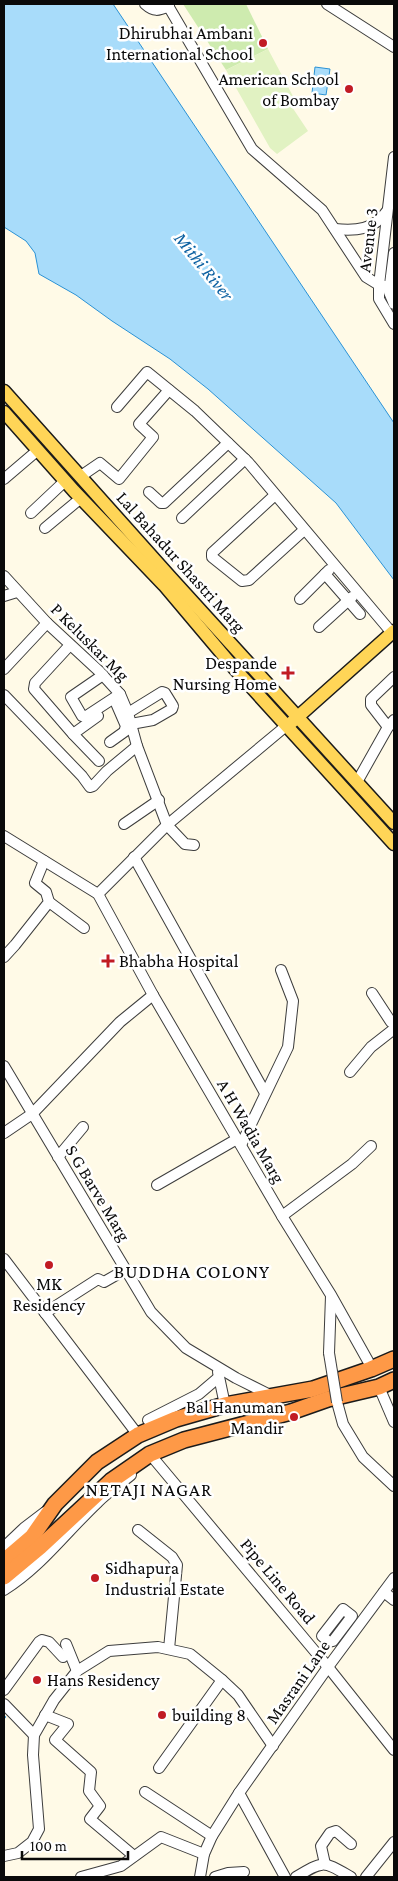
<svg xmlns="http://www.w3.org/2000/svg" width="398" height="1881" font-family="'Crimson Pro',serif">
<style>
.green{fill:#ceebaf}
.pitch{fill:#e1f2c2}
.water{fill:#a8dcfa;stroke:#2b92d5}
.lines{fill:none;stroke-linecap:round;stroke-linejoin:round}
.stream{stroke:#2b92d5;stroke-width:2}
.minor-casing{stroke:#3d3d3d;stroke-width:12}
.major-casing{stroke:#1b1b1b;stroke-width:15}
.highway-casing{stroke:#1b1b1b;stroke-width:18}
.minor{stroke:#fff;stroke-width:10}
.major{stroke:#ffd557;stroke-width:12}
.highway{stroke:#fe9947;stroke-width:15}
.minor-bridge-casing{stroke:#3d3d3d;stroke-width:12;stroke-linecap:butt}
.minor-bridge{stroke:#fff;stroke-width:10}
.poi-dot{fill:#c11b24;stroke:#fff;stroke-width:2}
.labels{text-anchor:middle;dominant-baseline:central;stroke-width:5;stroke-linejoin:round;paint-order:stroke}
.poi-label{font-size:18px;fill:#0a0a0a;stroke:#fff;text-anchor:end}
.street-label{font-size:18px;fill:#0a0a0a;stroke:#fff}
.water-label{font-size:19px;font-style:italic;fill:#0e62a2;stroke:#fff}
.neighbourhood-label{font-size:19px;letter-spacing:1px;fill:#0a0a0a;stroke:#fff}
</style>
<rect width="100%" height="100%" fill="#fffae7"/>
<polygon class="green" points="183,4 246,4 268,49 226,70"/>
<polygon class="pitch" points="268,49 295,100 290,104 308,131 277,154 270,148 226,70"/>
<g class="water">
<polygon points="4,4 113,4 394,423 394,580 336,503 208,389 170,359 112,321 76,295 39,274 35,253 26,241 4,227"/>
<polygon points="315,67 330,69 326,95 312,93"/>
</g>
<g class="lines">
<polyline class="stream" points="4,1718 5,1717"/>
<defs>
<g id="minor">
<path d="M145,4C154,12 158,11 169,6"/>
<polyline points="167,4 252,149 322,210 366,277 379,285 390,287"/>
<polyline points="327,4 394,47"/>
<polyline points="394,157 379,285 379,299 394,324"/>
<path d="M335,229C356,231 374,230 387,211"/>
<polyline points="394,253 389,292 394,304"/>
<polyline points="117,407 147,372 195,411 248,462 392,633"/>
<polyline points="81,476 100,463 119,479 153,437 139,424 169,390"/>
<polyline points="4,479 38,450"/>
<polyline points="149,492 161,503 164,503 228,443"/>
<polyline points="275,495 212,553 212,557 242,581 249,580 304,530"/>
<polyline points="31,513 65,481"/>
<polyline points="182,518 245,459"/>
<polyline points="45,528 81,498"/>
<polyline points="325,574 360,614"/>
<polyline points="4,576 47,623 100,672 120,694 128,713 137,746 167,825 185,844 194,845"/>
<polyline points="4,596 17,592"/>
<polyline points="300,599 329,570"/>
<polyline points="319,627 352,597"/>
<polyline points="70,645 35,683 34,689 73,734 99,761"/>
<polyline points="4,669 47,623"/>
<polyline points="103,675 71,697 82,716 85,717 120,694"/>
<polyline points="4,695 82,776 90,787 93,786 107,771 137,746"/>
<polyline points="116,703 126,726 125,729"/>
<polyline points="128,713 162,692 165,693 173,706 172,709 153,720 131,724"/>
<polyline points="388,727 371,705 371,699 394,677"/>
<polyline points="73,734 98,716"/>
<polyline points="110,742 131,727"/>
<polyline points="357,782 388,727 394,720"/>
<polyline points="124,824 159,800"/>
<polyline points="4,836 98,894 153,995 282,1216 331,1295 368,1361"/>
<polyline points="134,857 265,1093"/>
<polyline points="98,894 167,825 286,726"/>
<polyline points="49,902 84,928"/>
<polyline points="4,957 15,945 49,902 46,892 35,883 44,861"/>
<polyline points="372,993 391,1022 394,1023"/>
<polyline points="4,1066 151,1312 186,1348 236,1378 272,1396"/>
<polyline points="350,1072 371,1047 394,1029"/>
<polyline points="4,1133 32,1114 120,1022 153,995"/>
<polyline points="241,1145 288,1047 293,1001 281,970"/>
<polyline points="58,1157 83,1127"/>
<polyline points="157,1185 237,1139"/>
<polyline points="282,1216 352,1164 371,1146"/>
<polyline points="4,1259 138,1435"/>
<polyline points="45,1313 98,1279 104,1282 125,1270"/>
<polyline points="329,1353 331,1296"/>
<polyline points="218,1372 225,1405"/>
<polyline points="379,1387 394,1422"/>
<polyline points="337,1402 343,1424 363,1457 394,1486"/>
<polyline points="148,1420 199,1394 219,1377"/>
<polyline points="154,1459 328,1667 394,1750"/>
<polyline points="138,1530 172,1557 177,1565 169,1649"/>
<polyline points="4,1547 24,1528 45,1512"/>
<path d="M4,1590C41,1567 66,1532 98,1502C108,1492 120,1484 131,1475"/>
<polyline points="384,1592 394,1600"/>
<polygon points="343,1609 352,1616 333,1641 329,1642 322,1636"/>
<polyline points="66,1644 77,1671"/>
<polyline points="4,1690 39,1642 42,1640 49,1642 63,1657"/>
<polyline points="4,1704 34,1735"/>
<polyline points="45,1715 68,1724 55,1740 91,1772 89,1791 100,1806 90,1819 134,1856"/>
<polyline points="159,1768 222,1680"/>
<polyline points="145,1792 212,1836"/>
<polyline points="239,1793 285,1877"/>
<polyline points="4,1856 18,1853 32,1842 39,1829 33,1755 34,1735 54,1700 77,1671 109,1651 158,1647 190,1654 222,1680 238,1695 273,1746"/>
<polyline points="325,1864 321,1846 330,1833 336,1831 351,1844"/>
<polyline points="81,1877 121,1866 161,1837 204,1854"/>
<polyline points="200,1877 204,1854 212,1836 239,1793 328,1667 394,1578"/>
<polyline points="215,1877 228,1873 244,1872"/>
<path d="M296,1877C324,1860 323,1861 351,1877"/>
<polyline points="366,1877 394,1842"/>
</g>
<g id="major">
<polyline points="4,391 171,578 394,823"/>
<polyline points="4,412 74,491 164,585 234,668 394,844"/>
<polyline points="292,722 394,631"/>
</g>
<g id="highway">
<polyline points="4,1561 32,1537 55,1504 97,1462 138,1435 176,1419 225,1405 313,1389 371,1369 394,1359"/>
<polyline points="4,1577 40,1547 111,1481 150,1454 184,1440 291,1412 328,1399 379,1387 394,1380"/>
</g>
</defs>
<use href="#minor" class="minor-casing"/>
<use href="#major" class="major-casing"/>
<use href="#highway" class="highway-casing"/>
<use href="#minor" class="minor"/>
<use href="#major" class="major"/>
<use href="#highway" class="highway"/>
<defs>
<polyline id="minor-bridge" points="329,1353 337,1402"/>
</defs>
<use href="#minor-bridge" class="minor-bridge-casing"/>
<use href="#minor-bridge" class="minor-bridge"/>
</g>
<g class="poi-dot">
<circle cx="263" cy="43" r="5"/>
<circle cx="349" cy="89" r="5"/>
<path d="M285.5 665.5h5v5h5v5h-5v5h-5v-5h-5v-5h5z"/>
<path d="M105.5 953.5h5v5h5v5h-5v5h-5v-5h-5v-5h5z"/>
<circle cx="49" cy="1265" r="5"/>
<circle cx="294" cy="1417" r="5"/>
<circle cx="95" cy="1578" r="5"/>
<circle cx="37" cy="1680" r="5"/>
<circle cx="162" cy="1715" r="5"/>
</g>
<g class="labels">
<g class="poi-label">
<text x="253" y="33">Dhirubhai Ambani<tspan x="253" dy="21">International School</tspan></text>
<text x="339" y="79">American School<tspan x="339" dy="21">of Bombay</tspan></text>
<text x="277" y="663">Despande<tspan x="277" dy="21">Nursing Home</tspan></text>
<text x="119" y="961" text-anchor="start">Bhabha Hospital</text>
<text x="49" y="1284" text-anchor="middle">MK<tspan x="49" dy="21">Residency</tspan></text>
<text x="284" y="1407">Bal Hanuman<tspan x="284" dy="21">Mandir</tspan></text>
<text x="105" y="1568" text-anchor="start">Sidhapura<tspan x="105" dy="21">Industrial Estate</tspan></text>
<text x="47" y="1680" text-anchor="start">Hans Residency</text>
<text x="172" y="1715" text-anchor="start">building 8</text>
</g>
<g class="street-label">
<text transform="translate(368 240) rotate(-83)">Avenue 3</text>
<text transform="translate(181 562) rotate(48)">Lal Bahadur Shastri Marg</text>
<text transform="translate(90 642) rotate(45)">P Keluskar Mg</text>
<text transform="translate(251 1131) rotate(60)">A H Wadia Marg</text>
<text transform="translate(98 1193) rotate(59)">S G Barve Marg</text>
<text transform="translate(278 1581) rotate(50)">Pipe Line Road</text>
<text transform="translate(298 1682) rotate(-55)">Masrani Lane</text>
</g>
<g class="water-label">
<text transform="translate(204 266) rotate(51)">Mithi River</text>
</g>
<g class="neighbourhood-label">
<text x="192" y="1271">BUDDHA COLONY</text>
<text x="149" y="1489">NETAJI NAGAR</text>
</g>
</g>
<rect width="398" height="1881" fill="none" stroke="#0a0a0a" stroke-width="10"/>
<path d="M22 1851v8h106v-8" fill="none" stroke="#0a0a0a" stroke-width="2.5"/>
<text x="30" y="1851" font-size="15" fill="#0a0a0a" stroke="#ffffff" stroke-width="4" paint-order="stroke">100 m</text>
</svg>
